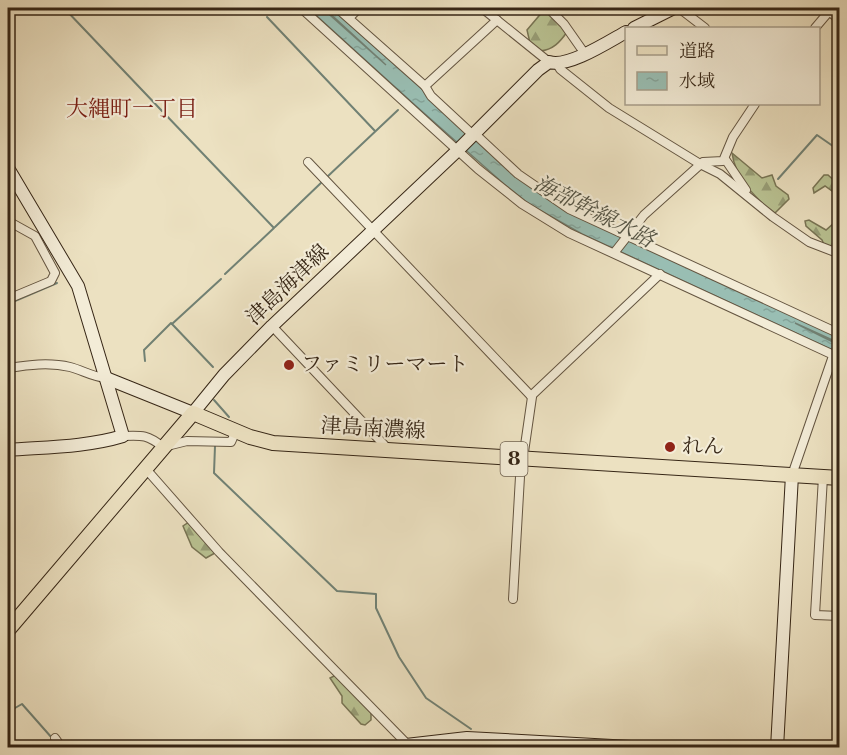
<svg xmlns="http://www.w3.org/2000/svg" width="847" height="755" font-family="'Libre Bodoni','Noto Serif JP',serif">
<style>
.forest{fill:url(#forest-firs);stroke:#787454;stroke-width:1.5}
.water{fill:url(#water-ripples);stroke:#718174;stroke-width:1.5}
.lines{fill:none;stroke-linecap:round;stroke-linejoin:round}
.stream{stroke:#718174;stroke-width:2}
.street-casing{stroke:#645541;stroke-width:10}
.secondary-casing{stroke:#362616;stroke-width:14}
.primary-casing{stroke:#362616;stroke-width:16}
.street{stroke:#f3ecd7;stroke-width:8}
.secondary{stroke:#f3ecd7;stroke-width:12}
.primary{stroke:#ece1c1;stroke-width:14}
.poi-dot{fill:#8f2418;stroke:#f3ecd7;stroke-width:2}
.labels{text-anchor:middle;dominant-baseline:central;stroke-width:4.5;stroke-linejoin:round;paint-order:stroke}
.shield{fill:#f3ecd7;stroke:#6f6150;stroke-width:1.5}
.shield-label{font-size:20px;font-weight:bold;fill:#362616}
.street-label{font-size:21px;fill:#362616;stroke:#f3ecd7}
.poi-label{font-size:21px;fill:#362616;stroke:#f3ecd7;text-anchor:start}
.neighbourhood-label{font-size:22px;fill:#7a1f14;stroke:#f3ecd7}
.water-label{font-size:22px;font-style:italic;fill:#545445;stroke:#f3ecd7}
</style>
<defs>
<pattern id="forest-firs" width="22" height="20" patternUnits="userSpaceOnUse" patternTransform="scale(1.5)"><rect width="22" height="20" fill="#b9c292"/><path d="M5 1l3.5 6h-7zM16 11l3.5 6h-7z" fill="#979d76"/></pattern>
<pattern id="water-ripples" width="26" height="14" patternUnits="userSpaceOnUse" patternTransform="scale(1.5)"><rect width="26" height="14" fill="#99beb3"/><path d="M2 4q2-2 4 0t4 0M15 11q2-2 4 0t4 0" fill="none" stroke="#84a399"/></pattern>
</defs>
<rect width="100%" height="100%" fill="#ece1c1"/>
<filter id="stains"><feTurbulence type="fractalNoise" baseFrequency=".00333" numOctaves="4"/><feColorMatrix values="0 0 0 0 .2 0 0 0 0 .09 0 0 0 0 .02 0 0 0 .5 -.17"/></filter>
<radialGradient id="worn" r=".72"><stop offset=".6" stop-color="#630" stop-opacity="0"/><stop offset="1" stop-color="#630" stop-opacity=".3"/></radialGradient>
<g class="forest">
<path d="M547,9L567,32C560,42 553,50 540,51L530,43L527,30L544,10Z"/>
<path d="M732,153L762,178L772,175L776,186L788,195L789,199L774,214C756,198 735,178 732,153Z"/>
<path d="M824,175H828L839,185V252L825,247L822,240L806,226L805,221L809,220L826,230L835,222C837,212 838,203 836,194L825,186L814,193L813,188Z"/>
<polygon points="189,522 215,553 206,558 192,547 183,526"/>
<polygon points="336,675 371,711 371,720 365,725 361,724 342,703 342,696 330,678"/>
</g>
<path class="water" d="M308,8H322L386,65L324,8H331L423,90L427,97C465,131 502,166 543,196L839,337V343L795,323L839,345V353L582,234L529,204L504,184L416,106Z"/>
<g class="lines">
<g class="stream">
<polyline points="64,8 162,111"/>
<polyline points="258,8 263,13"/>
<polyline points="267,17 375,131"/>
<polyline points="164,113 274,228 225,274"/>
<polyline points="327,177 398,110"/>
<polyline points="778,179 817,135 840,151"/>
<polyline points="838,180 840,178"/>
<polyline points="275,227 323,181"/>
<polyline points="8,304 57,283"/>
<polyline points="145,361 144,350 171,323 172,324"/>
<polyline points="213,367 172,324 221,279"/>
<polyline points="214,400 229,417"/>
<polyline points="215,446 214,473 337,591 376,594 376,608 399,657 426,698 471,729"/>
<polyline points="8,712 22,704 52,738"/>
</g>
<defs>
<g id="street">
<polyline points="301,8 478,169 522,204 569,233 840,358"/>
<polyline points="337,8 425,86 431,96 473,135"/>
<polyline points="482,8 549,62"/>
<polyline points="548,8 564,24 585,54"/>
<polyline points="679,8 705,28"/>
<polyline points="825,8 840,20"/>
<polyline points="349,18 359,8"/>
<polyline points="815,28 832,8"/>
<polyline points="557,64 560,69 609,108 700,164 720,174 773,217 809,242 840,254"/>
<polyline points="425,86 497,20"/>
<polyline points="474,133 518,174 569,209 840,334"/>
<polyline points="725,159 746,190"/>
<polyline points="308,162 532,397 523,459"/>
<polyline points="8,221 35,236 55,273 51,281 8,299"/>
<polyline points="614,253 644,215 703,162 723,161 733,137 755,104"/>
<polyline points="272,326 389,450"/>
<path d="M8,368C28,365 49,362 70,367C82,370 93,377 106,378"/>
<polyline points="531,396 660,274"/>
<path d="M123,436C143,435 148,435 163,447L187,441L231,442L236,431"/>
<polyline points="146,469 219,552 410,747"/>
<polyline points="792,475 833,356 840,346"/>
<polyline points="823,477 815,615 840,616"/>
<polyline points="513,599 521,459"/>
<polyline points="55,738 62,748"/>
</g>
<g id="secondary">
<polyline points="634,28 674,8"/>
<path d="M8,168L78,286L123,436C87,447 46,447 8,450"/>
<path d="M106,378L193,413L224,375L272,326L458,150L538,70L549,62C568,68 608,42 626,32"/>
<polyline points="406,745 467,738 649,748"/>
<polyline points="777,748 792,475"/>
</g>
<polyline id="primary" points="8,630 193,413 250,437 273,443 840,478"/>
</defs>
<use href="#street" class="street-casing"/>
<use href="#secondary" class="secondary-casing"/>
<use href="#primary" class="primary-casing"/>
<use href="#street" class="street"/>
<use href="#secondary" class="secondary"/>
<use href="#primary" class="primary"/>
</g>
<g class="poi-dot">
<circle cx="289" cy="365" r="6"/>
<circle cx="670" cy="447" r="6"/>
</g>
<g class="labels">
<rect class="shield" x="500.5" y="442" width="27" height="34" rx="4.5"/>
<g class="shield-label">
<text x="514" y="459">8</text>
</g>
<g class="street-label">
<text transform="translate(288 285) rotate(-44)">津島海津線</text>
<text transform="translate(373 429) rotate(3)">津島南濃線</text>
</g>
<g class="poi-label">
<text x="301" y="365">ファミリーマート</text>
<text x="682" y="447">れん</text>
</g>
<g class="neighbourhood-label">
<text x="132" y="109">大縄町一丁目</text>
</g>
<g class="water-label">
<text transform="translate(594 212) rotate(27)">海部幹線水路</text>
</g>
</g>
<rect width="847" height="755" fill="none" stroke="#ece1c1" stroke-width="30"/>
<rect x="9" y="9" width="829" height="737" fill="none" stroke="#362616" stroke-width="3"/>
<rect x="15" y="15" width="817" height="725" fill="none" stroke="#362616" stroke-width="1.5"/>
<rect x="625" y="27" width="195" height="78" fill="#f3ecd7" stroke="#a79d8a" stroke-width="1.5"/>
<rect x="637" y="46" width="30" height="9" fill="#ece1c1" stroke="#a79d8a" stroke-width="1.5"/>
<text x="679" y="57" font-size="18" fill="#362616">道路</text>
<rect x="637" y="72" width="30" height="18" fill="url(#water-ripples)" stroke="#a79d8a" stroke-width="1.5"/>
<text x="679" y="87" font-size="18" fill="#362616">水域</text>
<rect width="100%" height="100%" filter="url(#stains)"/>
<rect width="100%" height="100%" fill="url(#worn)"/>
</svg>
